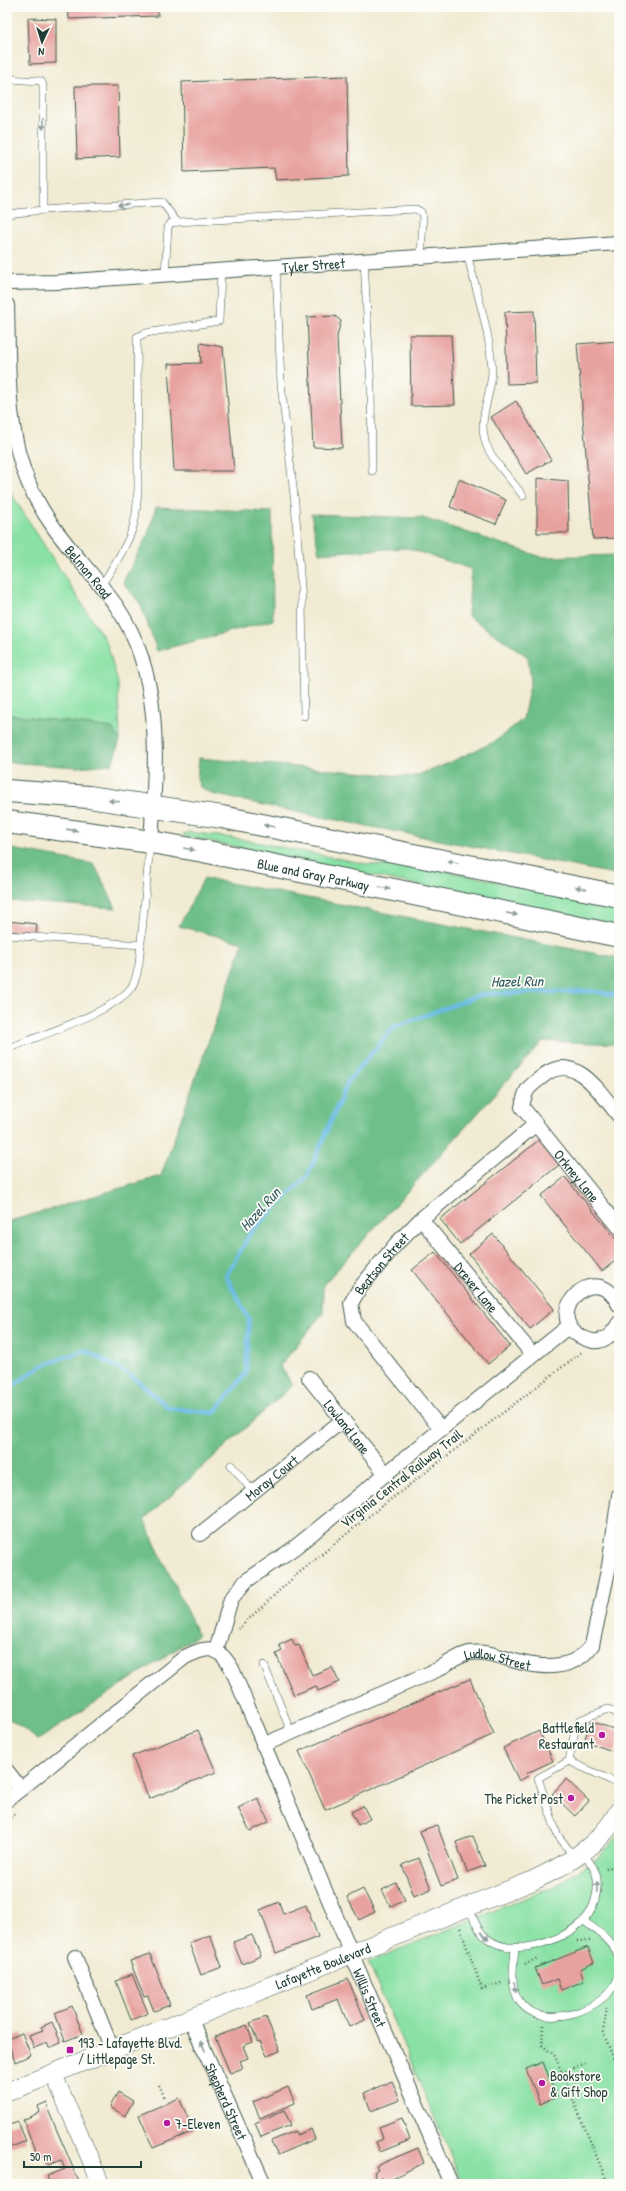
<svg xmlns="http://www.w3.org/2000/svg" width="626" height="2191" font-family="'Patrick Hand',sans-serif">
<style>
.green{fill:#89e1a5;stroke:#548f6c}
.forest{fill:#6ebf8a;stroke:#467e5f}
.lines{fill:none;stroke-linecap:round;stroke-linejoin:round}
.stream{stroke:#6abce6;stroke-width:4.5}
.building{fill:#e7a19f}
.service-casing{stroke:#3e574c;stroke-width:8}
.minor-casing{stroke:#3e574c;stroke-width:16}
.tertiary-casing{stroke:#3e574c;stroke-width:18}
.secondary-casing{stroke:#3e574c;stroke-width:20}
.trunk-casing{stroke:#3e574c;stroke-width:24}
.path{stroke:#3e574c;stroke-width:2.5;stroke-dasharray:1 3;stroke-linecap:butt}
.service{stroke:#fff;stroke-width:7}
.minor{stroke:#fff;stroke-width:14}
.tertiary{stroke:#fff;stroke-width:17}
.secondary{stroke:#fff;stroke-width:19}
.trunk{stroke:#fff;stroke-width:22}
.oneway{fill:#8f9e9a}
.poi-dot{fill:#b5179e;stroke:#fdfcf7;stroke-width:1.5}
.labels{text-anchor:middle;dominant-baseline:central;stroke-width:3.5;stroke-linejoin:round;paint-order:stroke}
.street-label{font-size:14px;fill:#1f3d34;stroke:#fdfcf7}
.poi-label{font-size:14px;fill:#1f3d34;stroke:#fdfcf7;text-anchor:start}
.water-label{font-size:15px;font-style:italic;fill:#325d60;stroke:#fdfcf7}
</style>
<rect width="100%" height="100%" fill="#fdfcf7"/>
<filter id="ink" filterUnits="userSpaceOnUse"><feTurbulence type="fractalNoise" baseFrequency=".025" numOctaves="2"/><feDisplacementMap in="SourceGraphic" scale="8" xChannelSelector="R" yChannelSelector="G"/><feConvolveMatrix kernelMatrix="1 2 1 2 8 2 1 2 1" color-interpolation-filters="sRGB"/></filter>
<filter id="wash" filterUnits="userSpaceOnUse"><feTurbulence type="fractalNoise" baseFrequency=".012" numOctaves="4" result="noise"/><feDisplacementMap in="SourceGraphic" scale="16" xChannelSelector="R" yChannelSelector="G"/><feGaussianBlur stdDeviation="0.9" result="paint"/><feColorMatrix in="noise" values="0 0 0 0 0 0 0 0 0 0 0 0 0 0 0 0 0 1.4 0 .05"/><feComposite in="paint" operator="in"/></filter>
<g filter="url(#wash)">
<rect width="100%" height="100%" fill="#f1ebd3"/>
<g class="green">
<polygon points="7,487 107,643 118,683 120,740 112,728 7,714"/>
<polygon points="190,832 240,839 371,865 420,866 619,906 619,927 183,836 183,834"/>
<polygon points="619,1835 619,2184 463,2184 368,1962 555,1886 598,1858"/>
</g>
<g class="forest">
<polygon points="156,507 272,512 273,620 157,651 141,605 123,582 148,534"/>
<polygon points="311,514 423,518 542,557 619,555 619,875 306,814 212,794 200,787 197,779 199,758 411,777 435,769 494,742 523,719 531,680 528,657 468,616 471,569 407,548 319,553"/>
<polygon points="7,714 112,728 120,740 112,764 77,767 7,762"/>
<polygon points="7,848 94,864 116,908 7,901"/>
<polygon points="204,878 619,958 619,1044 543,1041 323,1285 323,1313 280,1366 293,1385 144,1520 198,1635 38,1740 7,1717 7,1222 161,1176 243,943 179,926"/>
</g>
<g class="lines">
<polyline class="stream" points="7,1390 41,1366 85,1350 132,1376 169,1408 214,1413 246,1373 249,1319 226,1276 251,1232 308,1175 348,1081 394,1027 483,994 592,991 619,996"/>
</g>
<g id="blocks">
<g class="building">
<polygon points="68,7 158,7 158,16 69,19"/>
<polygon points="28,18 56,19 56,63 30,64"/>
<polygon points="347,76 349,176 276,180 274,168 184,172 182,82"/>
<polygon points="75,86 118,86 120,157 77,159"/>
<polygon points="534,311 536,383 507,384 505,312"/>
<polygon points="335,316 341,321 337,336 342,448 313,447 307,317"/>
<polygon points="410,335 451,335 455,405 411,406"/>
<polygon points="619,341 619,538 593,539 577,344"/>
<polygon points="200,343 223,347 234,471 174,471 168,364 201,363"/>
<polygon points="516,401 551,460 526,474 491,417"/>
<polygon points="537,478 568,481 569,533 537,533"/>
<polygon points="459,479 506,500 496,524 450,507"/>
<polygon points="7,921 37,924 36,934 7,931"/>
<polygon points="539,1140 559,1165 460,1244 440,1219"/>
<polygon points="565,1177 619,1243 619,1258 602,1271 541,1196"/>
<polygon points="493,1234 554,1309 530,1329 469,1254"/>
<polygon points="435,1252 510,1346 488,1364 412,1270"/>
<polygon points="292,1639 295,1646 299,1645 312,1675 332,1667 339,1682 318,1691 316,1686 294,1695 276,1654 282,1651 279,1645"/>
<polygon points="470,1679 494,1734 325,1810 299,1751"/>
<polygon points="591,1721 619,1731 619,1739 615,1752 584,1741"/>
<polygon points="198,1730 216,1772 149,1799 132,1756"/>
<polygon points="539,1731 553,1761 527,1773 528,1776 519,1781 503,1748"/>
<polygon points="566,1779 589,1801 575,1816 552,1794"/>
<polygon points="258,1798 269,1822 250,1831 238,1808"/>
<polygon points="363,1806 370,1819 358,1825 351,1812"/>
<polygon points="437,1825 458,1880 441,1886 420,1831"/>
<polygon points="473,1836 485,1866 467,1872 456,1842"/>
<polygon points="419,1858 431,1889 414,1896 402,1865"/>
<polygon points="396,1883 405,1900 391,1907 382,1890"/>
<polygon points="363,1889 375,1912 359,1920 347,1897"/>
<polygon points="279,1902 283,1914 306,1905 318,1937 276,1953 260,1910"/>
<polygon points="210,1935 222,1967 201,1975 189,1943"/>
<polygon points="252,1935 261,1956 242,1964 233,1942"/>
<polygon points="588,1947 594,1963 580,1969 584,1981 561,1990 557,1979 542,1985 535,1968"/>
<polygon points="150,1954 170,2005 154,2011 148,1996 144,1997 130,1961"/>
<polygon points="132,1974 148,2013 131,2020 116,1981"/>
<polygon points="348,1979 365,2020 349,2027 338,1999 312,2009 307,1995"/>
<polygon points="72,2006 83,2034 65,2041 55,2013"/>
<polygon points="266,2017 280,2051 267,2056 260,2041 258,2042 250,2023"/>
<polygon points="52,2022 61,2043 49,2048 47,2043 34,2048 29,2035 43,2030 41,2027"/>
<polygon points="247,2025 253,2042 243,2046 248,2058 240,2061 243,2068 230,2073 215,2037"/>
<polygon points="22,2033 31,2055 15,2062 7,2039"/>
<polygon points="543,2062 557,2097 540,2104 526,2069"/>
<polygon points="392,2081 400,2100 371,2111 364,2093"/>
<polygon points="288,2087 295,2103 260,2118 253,2102"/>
<polygon points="118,2092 133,2101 125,2116 110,2107"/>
<polygon points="179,2098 194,2131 153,2148 139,2115"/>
<polygon points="47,2102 49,2112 80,2184 50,2184 47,2176 65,2169 61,2160 48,2165 44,2155 38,2158 23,2120 40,2112 38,2106"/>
<polygon points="284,2110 291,2125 261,2137 255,2123"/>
<polygon points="402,2118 410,2140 380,2152 376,2142 383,2139 379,2127"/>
<polygon points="18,2122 26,2141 11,2147 7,2136 7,2126"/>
<polygon points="311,2129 315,2139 278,2155 271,2141 295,2131 297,2135"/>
<polygon points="418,2148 424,2163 384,2182 382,2178 377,2180 374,2172 378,2170 376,2166"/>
</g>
</g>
</g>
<g filter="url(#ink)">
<use href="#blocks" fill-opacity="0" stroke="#3e574c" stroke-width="1"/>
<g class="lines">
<defs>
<g id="service">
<polyline points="7,79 41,81 43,85 43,210 7,214"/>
<polyline points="43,210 162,202 177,222"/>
<path d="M467,253C476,290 490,332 492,369C492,395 478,416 485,441C490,459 512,480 523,496"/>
<polyline points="364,260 371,389 372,471"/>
<polyline points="276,266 281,384 295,504 302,602 304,716"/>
<polyline points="165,274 168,227 171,223 177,222 416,209 421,212 423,218 421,256"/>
<path d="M101,586C112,568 129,544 134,523C137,512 137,500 138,489L137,337L146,333L219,321L221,270"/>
<polyline points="7,935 141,945"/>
<path d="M7,1049C38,1036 111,1013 130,989C136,982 137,973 139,964L150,844"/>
<polyline points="231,1465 253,1492"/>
<polyline points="264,1665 291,1732"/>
<polyline points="569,1761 619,1784"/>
<polyline points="574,1857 557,1834 538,1778 569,1761 575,1730 580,1720 608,1709 619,1714"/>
<path d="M469,1908C474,1919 478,1932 488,1939C514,1958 560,1942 582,1922C594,1912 600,1889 596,1874C594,1866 588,1860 583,1854"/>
<path d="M584,1921C597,1931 616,1942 619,1960"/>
<path d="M515,1948C514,1964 510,1982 517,1997C536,2036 612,2010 619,1974"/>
</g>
<g id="minor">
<path id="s1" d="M7,283L58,282L619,243"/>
<path id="s2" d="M7,305C9,365 5,429 29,484C51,535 87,564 117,607C164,677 156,762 151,842"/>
<path id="s3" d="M619,1116C601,1094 575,1050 543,1076C528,1088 526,1087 522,1107L619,1227"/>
<path id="s4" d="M421,1219L533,1355"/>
<path d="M619,1305C593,1252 532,1327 593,1341C605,1343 614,1332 619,1323"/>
<path id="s5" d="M309,1378L386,1474"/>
<path id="s6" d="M441,1429L354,1321L351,1303L359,1289L396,1244L421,1219L536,1124"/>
<path id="s7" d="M200,1534L343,1420"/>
<polyline points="216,1651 231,1599 246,1581 294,1548 569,1326"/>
<path id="s8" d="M263,1745L439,1669C449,1662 458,1656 469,1653C488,1650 505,1659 523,1663C549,1669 576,1668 592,1645L609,1566L619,1495"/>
<polyline points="7,1771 21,1789"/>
<path id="s9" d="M7,1800L185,1657C209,1645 218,1645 232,1669L358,1969L451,2184"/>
<polyline points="75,1957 112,2049"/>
<path id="s10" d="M190,2018L264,2184"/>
</g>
<polyline id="tertiary" points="53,2073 101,2184"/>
<g id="secondary">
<path id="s11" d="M7,2092L532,1881C566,1865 600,1846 619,1811"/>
</g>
<g id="trunk">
<polyline points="7,791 89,797 222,817 619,896"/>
<path id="s12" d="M7,822L151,842L203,851L619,936"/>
</g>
</defs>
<use href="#service" class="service-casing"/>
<use href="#minor" class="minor-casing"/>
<use href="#tertiary" class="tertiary-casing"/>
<use href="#secondary" class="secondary-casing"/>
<use href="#trunk" class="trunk-casing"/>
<g class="path">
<polyline points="238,1629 294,1577 360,1523 583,1351"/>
<polyline points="7,1820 16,1813"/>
<polyline points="606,1869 619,1864"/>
<polyline points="460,1928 482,1989 504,1982"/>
<polyline points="577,1941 592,1941"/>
<polyline points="525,1965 539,1957"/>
<polyline points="607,2008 603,2032 619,2072"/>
<polyline points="543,2025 542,2045 555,2056 608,2184"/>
<polyline points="562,2073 587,2062"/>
<polyline points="159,2085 165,2098"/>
</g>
<use href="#service" class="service"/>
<use href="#minor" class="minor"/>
<use href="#tertiary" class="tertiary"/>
<use href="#secondary" class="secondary"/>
<use href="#trunk" class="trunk"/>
</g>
<defs><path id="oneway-solid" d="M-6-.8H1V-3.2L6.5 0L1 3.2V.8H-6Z"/></defs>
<g class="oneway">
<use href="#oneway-solid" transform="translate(43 124) rotate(90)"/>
<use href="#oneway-solid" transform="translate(123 205) rotate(176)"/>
<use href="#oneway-solid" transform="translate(114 801) rotate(-173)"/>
<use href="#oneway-solid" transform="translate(269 826) rotate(-170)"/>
<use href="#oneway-solid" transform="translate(72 830) rotate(8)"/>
<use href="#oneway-solid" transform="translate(189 849) rotate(10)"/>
<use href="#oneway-solid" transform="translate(453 862) rotate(-169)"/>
<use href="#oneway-solid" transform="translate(385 888) rotate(11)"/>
<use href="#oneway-solid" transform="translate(581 888) rotate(-168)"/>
<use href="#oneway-solid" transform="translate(512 914) rotate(11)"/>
<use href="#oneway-solid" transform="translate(597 1887) rotate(-88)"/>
<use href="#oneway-solid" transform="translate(485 1936) rotate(44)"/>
<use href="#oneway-solid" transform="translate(515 1987) rotate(79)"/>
<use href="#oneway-solid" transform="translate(203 2046) rotate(-114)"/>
</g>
</g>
<g class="poi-dot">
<circle cx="602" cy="1735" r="4"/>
<circle cx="571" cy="1798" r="4"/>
<rect x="66" y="2046" width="8" height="8" rx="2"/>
<circle cx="542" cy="2083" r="4"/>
<circle cx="167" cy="2123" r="4"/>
</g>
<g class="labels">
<g class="street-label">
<text stroke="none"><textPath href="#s1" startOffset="307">Tyler Street</textPath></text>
<text stroke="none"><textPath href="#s2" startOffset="288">Belman Road</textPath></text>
<text stroke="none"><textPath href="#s12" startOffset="311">Blue and Gray Parkway</textPath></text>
<text stroke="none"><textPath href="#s3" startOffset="225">Orkney Lane</textPath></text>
<text stroke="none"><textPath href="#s6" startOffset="207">Beatson Street</textPath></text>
<text stroke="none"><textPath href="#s4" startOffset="88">Drever Lane</textPath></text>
<text stroke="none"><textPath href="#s5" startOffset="62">Lowland Lane</textPath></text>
<text stroke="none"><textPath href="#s7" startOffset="91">Moray Court</textPath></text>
<text transform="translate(401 1478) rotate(-38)">Virginia Central Railway Trail</text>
<text stroke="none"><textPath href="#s8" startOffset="255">Ludlow Street</textPath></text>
<text stroke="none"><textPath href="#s11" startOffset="340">Lafayette Boulevard</textPath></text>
<text stroke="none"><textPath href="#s9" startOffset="642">Willis Street</textPath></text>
<text stroke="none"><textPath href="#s10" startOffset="91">Shepherd Street</textPath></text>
</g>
<g class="poi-label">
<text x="594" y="1727" text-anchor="end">Battlefield<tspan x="594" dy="16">Restaurant</tspan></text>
<text x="563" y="1798" text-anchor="end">The Picket Post</text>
<text x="78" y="2042">193 - Lafayette Blvd.<tspan x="78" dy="16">/ Littlepage St.</tspan></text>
<text x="550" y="2075">Bookstore<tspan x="550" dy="16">&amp; Gift Shop</tspan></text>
<text x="175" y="2123">7-Eleven</text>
</g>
<g class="water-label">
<text transform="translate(517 981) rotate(-1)">Hazel Run</text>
<text transform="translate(260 1209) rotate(-48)">Hazel Run</text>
</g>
</g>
<rect width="626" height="2191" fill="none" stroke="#fdfcf7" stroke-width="24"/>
<g transform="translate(42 42) rotate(184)" stroke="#fdfcf7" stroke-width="3" paint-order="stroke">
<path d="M0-3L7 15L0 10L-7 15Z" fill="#1f3d34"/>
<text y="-6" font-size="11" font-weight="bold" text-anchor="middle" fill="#1f3d34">N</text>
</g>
<path d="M24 2161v6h117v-6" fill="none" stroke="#1f3d34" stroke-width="2"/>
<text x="30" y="2161" font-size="12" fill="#1f3d34" stroke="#fdfcf7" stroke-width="3" paint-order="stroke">50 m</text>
</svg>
